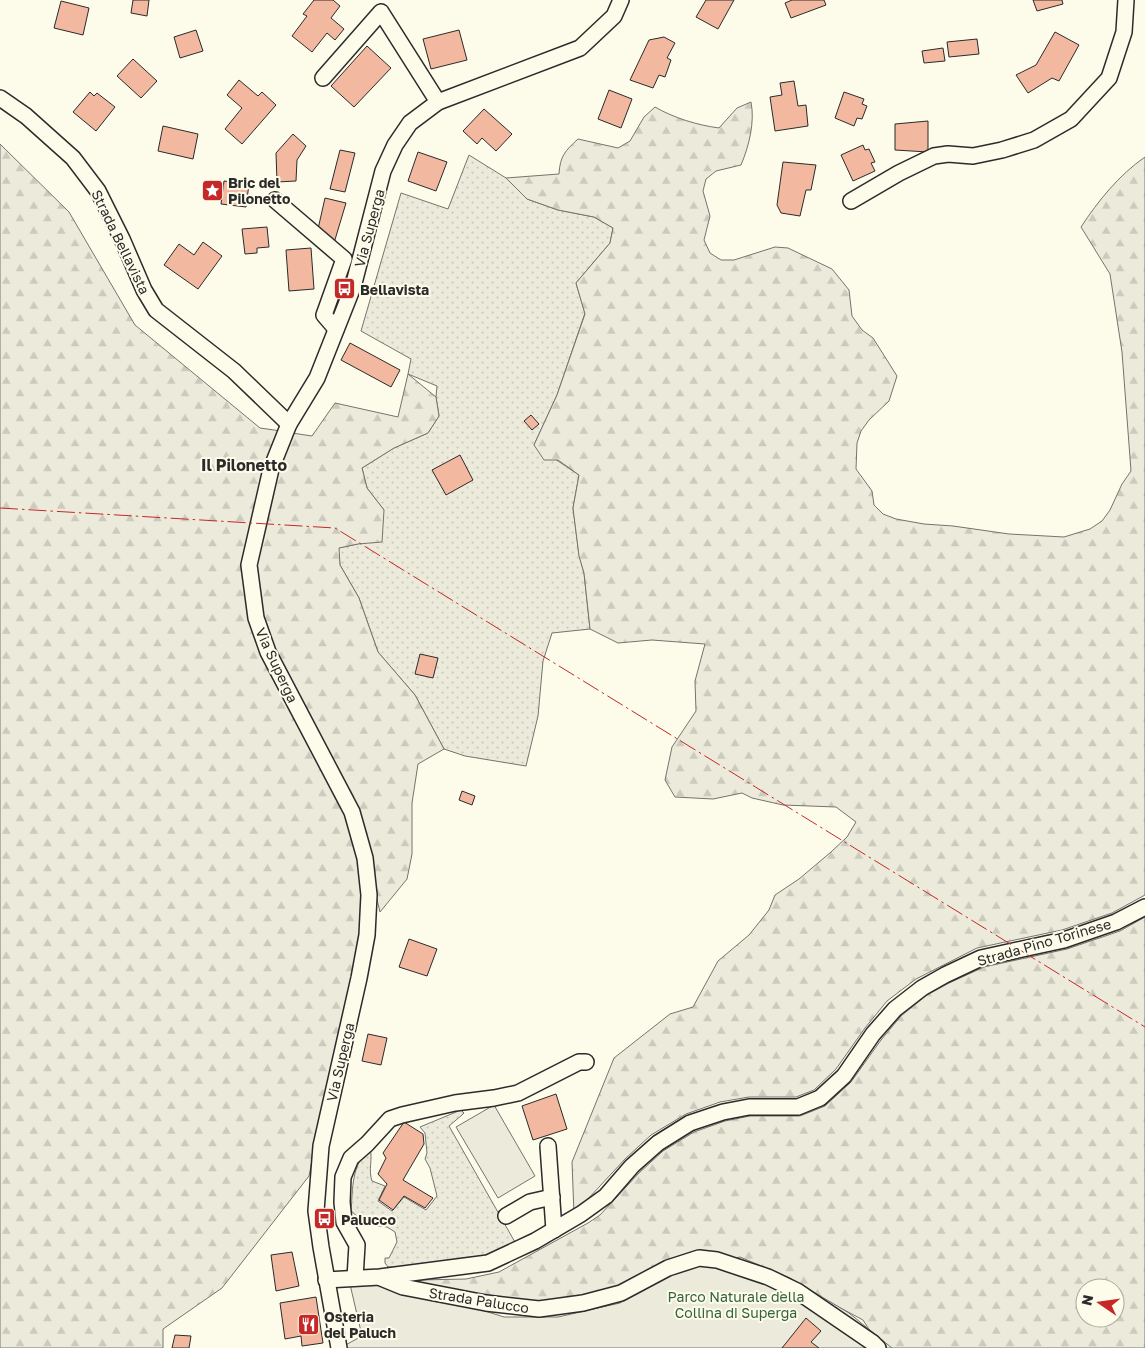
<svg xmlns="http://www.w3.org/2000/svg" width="1145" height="1348" font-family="'Golos Text',sans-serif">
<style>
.grass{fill:url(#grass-dots);stroke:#74746e}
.forest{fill:url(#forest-firs);stroke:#74746e;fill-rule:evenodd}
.green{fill:#ecebdb;stroke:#74746e}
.building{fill:#f2b8a0;stroke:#2b2b2b}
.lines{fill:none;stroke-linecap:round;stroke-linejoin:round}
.minor-casing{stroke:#2b2b2b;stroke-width:18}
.minor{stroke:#fdfbea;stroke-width:15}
.power{stroke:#c62828;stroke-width:1;stroke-dasharray:18 4 2.5 4;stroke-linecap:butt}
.labels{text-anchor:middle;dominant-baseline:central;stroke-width:4;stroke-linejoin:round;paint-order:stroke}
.poi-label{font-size:14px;font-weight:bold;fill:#2b2b2b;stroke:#fdfbea;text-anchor:start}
.street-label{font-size:14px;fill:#2b2b2b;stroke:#fdfbea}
.park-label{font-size:14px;fill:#34623c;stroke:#fdfbea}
.quarter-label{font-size:16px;font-weight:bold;fill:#2b2b2b;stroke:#fdfbea}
</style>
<defs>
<pattern id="grass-dots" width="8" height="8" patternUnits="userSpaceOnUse" patternTransform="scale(1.25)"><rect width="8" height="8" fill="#ecebdb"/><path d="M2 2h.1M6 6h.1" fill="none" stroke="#cbcabc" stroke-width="1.8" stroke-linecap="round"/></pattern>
<pattern id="forest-firs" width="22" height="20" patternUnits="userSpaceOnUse" patternTransform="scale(1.25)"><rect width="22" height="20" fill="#ecebdb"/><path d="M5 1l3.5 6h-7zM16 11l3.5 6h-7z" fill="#cbcabc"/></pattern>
</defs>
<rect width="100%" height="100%" fill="#fdfbea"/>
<g class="grass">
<polygon points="469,155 506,178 527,199 558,210 594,217 613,228 610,243 576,283 585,313 557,395 534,445 579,475 573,508 579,555 584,573 590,629 552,633 543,661 538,716 526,766 465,756 444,749 415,695 378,652 359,598 340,565 338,548 358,544 384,510 367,488 362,468 394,448 428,433 439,416 436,397 437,386 408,374 411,359 361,331 401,193 448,209"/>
<path d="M461,1110L464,1113L462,1115L449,1126L516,1244L487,1256L401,1267H388L385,1263V1258H389L397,1242L395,1232L387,1227L366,1224L351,1211C353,1188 351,1165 370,1148C373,1159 368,1170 372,1181L385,1186L378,1201L392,1211L404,1197L426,1210L437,1196L430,1168L425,1159L427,1153L425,1133L420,1127Z"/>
</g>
<g class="forest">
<path d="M751,102C755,122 749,146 741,165L716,171L706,179L703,191L710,216L704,240L710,253L721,260H734L775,247L788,248L832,269L849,290L852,316L862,330L873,338L897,376L889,401L869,420L861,431L857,443L856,469L872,491L874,505L883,514L896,519L924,524L953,526L1009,534L1064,537L1090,529L1102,521L1110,510L1122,484L1131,471L1122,352L1110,274L1081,227C1098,201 1119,175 1145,157V895L1112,913L1062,930L977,948L916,979L887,1001L865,1028L836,1069L814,1090L796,1097H749L720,1102L686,1114L651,1135L625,1159L574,1214L572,1162L614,1058L670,1014L693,1007L718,961L749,935L769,910L775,895L799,879L831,852L847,837L856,822L836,807L783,805L752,798L742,793L713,799L675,797L665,780L672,747L696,711L695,681L705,644L652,640L618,643L590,629L584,573L579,556L573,508L579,475L558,460H544L534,445L557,395L585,314L576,283L610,243L613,228L594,217L558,210L527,199L506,178L559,174C560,156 565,151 578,139L618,148L630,141L644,117L655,107C674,118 697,125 719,128L737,108Z"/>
<polygon points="0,144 69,212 135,325 260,428 281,431 246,595 346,815 370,906 315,1145 309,1176 222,1288 163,1329 163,1348 0,1348"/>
<polygon points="408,374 436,397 439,416 428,433 394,448 362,468 367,488 384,510 382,542 358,544 339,548 340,565 359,598 378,652 415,695 444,749 418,764 412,803 412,854 407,879 380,912 358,820 264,626 252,565 262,519 292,433 312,436 335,403 398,417"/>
<path d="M1145,917V1348H881L863,1320L781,1276L699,1256L618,1293L539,1307L419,1287V1280L466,1279L499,1272L588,1223L600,1215L639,1173L663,1151L694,1132L725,1121L750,1116H800L825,1106L851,1082L881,1040L901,1016L927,995L949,983L984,967L1067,949L1120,931ZM1085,1288H1115V1318H1085Z"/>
</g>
<g class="green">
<polygon points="494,1105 535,1176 498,1198 456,1127"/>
<polygon points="740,1257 790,1278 849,1313 892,1348 340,1348 362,1336 349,1280 405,1286 504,1317 558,1317 620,1303 666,1274"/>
</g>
<g class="building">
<polygon points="133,0 149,0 147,16 131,13"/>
<polygon points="314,0 333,0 340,6 331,18 344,29 335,40 327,33 312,52 292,36 307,16 303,14"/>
<polygon points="706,0 734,0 718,29 696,17"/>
<polygon points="792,0 824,0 826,5 791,18 785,3"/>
<polygon points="1033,0 1062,0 1063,4 1037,11"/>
<polygon points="61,1 89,8 83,35 54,28"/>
<polygon points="196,30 203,51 180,58 174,37"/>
<polygon points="459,30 467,60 431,69 423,39"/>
<polygon points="1055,32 1079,45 1059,81 1052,78 1028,93 1016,75 1036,65"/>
<polygon points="664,37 675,43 667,58 671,60 665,77 659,75 653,88 630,80 649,40"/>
<polygon points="977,39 979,54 949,57 947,42"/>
<polygon points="367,46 391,68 354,107 331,86"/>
<polygon points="943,48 945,61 924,63 922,51"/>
<polygon points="133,59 157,81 141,98 117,76"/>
<polygon points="239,80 258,96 262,92 276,105 242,144 225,129 242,108 227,95"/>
<polygon points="794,81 798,106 806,105 808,126 775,131 770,97 782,95 780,83"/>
<polygon points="609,90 632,99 621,128 598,119"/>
<polygon points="90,92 94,96 97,93 115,107 96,131 73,112"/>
<polygon points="844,92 864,99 862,104 867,106 862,119 857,118 854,126 835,118"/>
<polygon points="484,109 512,134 496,151 482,138 477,144 463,131"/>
<polygon points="928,121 928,152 895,150 895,124"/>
<polygon points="163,126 198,134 193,159 158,151"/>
<polygon points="293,134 306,146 297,160 296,181 277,182 276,153"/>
<polygon points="863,145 865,150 869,149 875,162 871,163 875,171 853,181 841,155"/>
<polygon points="340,150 355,153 345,192 330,189"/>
<polygon points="418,152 447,162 436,191 408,181"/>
<polygon points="783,162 816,165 811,190 806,190 800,216 781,213 777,205"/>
<polygon points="224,181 249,184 246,207 221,204"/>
<polygon points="325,198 346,203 334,243 318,229"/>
<polygon points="267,227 269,247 257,248 257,253 245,254 242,229"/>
<polygon points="203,242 222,256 198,289 164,265 179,244 194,255"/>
<polygon points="311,248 314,289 289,291 286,250"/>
<polygon points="350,343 400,370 391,387 341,360"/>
<polygon points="531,415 539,424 532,430 524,421"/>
<polygon points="460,455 473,480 446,495 432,470"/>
<polygon points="420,654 438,658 433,678 415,674"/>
<polygon points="462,791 475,796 472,805 459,800"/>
<polygon points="409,939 437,949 427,976 399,967"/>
<polygon points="368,1034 387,1038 381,1065 362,1061"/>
<polygon points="556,1094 567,1129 533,1140 522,1106"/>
<polygon points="404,1122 423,1134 424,1144 403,1180 433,1198 425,1208 404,1196 393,1210 379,1200 387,1184 378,1174 386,1158 383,1153"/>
<polygon points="292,1252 299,1286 276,1291 271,1255"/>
<polygon points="316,1297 323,1343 302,1346 301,1336 285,1339 280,1303"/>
<polygon points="806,1318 821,1331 811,1342 819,1348 782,1348"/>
<polygon points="175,1335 191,1336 189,1348 172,1348"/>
</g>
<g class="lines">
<defs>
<g id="minor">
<polyline points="323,78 381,12 438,102"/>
<polyline points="0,98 26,116 73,158 98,191 122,239 144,290 156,310 234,371 289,424"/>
<polyline points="275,200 344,259 324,315 336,329"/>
<polyline points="851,201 899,173 934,156 948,154 973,156 1002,150 1034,140 1071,119 1109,78 1124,32 1126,0"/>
<polyline points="548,1146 554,1230"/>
<polyline points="506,1216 530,1202 552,1197"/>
<polyline points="355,1278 357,1245 344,1222 342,1202 343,1177 351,1158 367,1144 390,1119 402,1115 455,1103 494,1098 518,1093 579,1062 586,1062"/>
<polyline points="381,1278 403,1287 486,1303 539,1309 583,1303 621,1293 668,1268 699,1258 717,1260 768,1277 797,1291 873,1343 878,1348"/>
<polyline points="326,1280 380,1277 488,1263 535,1241 581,1214 606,1196 632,1166 658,1143 690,1123 723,1112 749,1107 798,1107 820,1098 844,1076 873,1034 895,1009 922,988 945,975 981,958 1064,940 1116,922 1145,907"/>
<polyline points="339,1348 321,1247 316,1211 321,1146 359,978 367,935 369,895 365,858 352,812 268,652 256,618 249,565 271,469 289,424 317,378 353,287 383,171 395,145 410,123 438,102 580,48 614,16 621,0"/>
</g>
</defs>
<use href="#minor" class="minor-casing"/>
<use href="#minor" class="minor"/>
<polyline class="power" points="0,508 335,528 1145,1027"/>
</g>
<defs>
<symbol id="sight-square" viewBox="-11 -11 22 22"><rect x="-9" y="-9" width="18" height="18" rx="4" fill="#c62828" stroke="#fdfbea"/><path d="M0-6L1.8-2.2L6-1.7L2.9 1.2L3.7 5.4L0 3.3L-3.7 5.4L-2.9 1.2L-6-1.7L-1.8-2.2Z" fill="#fff"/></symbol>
<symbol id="bus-square" viewBox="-11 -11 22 22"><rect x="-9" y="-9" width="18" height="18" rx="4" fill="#c62828" stroke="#fdfbea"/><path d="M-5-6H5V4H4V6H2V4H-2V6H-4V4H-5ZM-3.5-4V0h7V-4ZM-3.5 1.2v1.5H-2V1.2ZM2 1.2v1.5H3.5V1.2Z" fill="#fff"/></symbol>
<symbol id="restaurant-square" viewBox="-11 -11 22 22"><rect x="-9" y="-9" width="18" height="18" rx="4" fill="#c62828" stroke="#fdfbea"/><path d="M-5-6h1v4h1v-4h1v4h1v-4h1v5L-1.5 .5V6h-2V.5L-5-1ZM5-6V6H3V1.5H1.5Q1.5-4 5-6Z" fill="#fff"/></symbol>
</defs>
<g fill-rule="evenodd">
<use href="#sight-square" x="200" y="178" width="25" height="25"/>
<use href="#bus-square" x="332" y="276" width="25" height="25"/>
<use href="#bus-square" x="312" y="1206" width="25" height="25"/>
<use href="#restaurant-square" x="296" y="1312" width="25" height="25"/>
</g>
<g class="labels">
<g class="poi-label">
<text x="228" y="182">Bric del<tspan x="228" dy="16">Pilonetto</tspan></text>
<text x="360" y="289">Bellavista</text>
<text x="341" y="1219">Palucco</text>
<text x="324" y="1316">Osteria<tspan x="324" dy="16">del Paluch</tspan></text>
</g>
<g class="street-label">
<text transform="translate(369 228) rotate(-75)">Via Superga</text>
<text transform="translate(121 242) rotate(64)">Strada Bellavista</text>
<text transform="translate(277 665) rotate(65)">Via Superga</text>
<text transform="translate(1044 942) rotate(-16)">Strada Pino Torinese</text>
<text transform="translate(340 1062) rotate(-77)">Via Superga</text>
<text transform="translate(479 1300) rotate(9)">Strada Palucco</text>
</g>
<g class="park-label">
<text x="736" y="1296">Parco Naturale della<tspan x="736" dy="16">Collina di Superga</tspan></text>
</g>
<g class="quarter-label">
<text x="244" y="465">Il Pilonetto</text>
</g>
</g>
<g transform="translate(1100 1303) rotate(283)"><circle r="24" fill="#fdfbea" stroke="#a9a89e"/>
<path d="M0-4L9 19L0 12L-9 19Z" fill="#c62828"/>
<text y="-8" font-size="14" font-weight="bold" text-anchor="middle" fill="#2b2b2b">N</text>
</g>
</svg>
